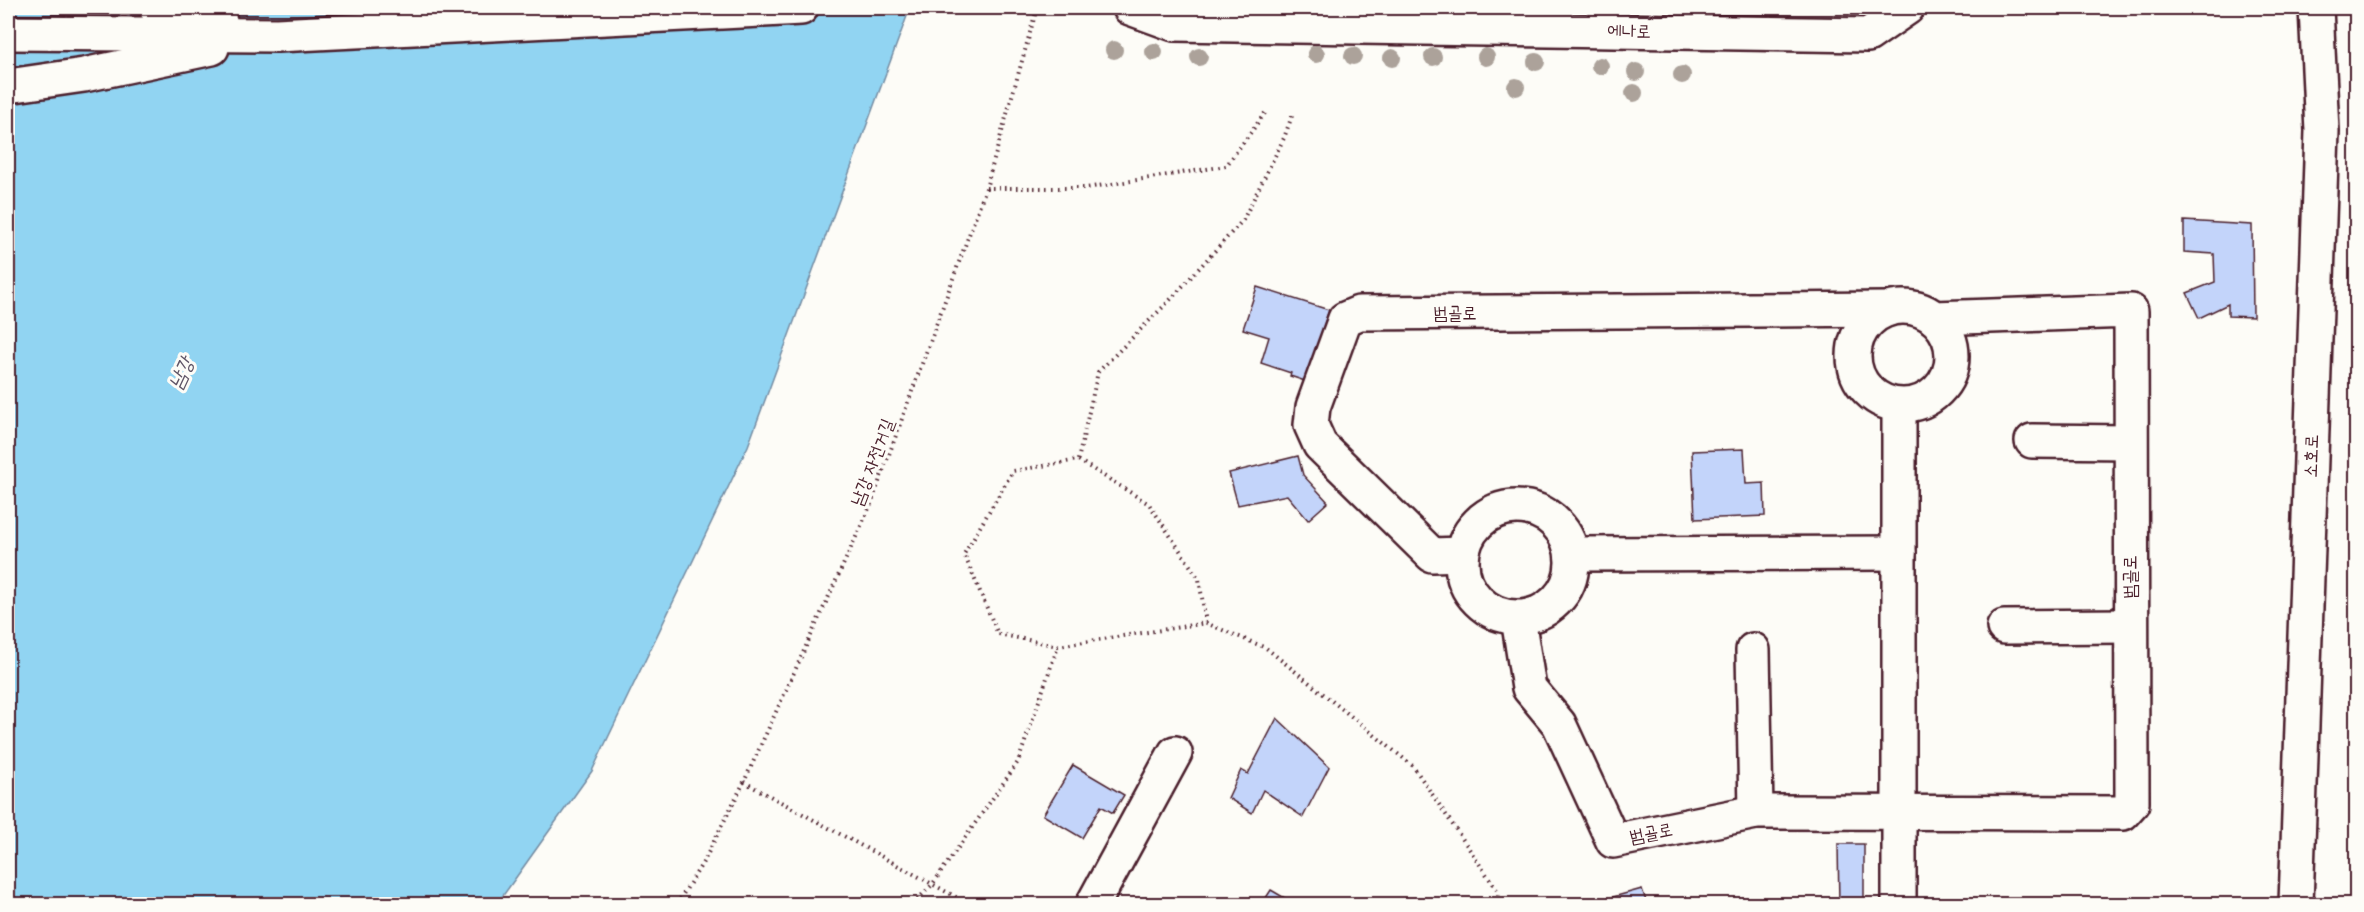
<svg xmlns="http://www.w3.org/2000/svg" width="2364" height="912" font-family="Sriracha,'Poor Story',sans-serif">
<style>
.water{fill:#91d4f2;stroke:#758ca2;stroke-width:1.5}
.building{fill:#c3d4fa;stroke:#4a1f2b;stroke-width:1.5}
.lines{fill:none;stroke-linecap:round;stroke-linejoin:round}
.street-casing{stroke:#4a1f2b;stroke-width:38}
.secondary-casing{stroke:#4a1f2b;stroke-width:38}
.path{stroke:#4a1f2b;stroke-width:4;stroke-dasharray:1.5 4.5;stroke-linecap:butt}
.street{stroke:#fdfcf7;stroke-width:33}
.secondary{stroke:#fdfcf7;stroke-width:33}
.tree{fill:#aca29a}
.labels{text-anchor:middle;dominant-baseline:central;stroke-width:6;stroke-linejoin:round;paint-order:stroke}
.street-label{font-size:18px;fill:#4a1f2b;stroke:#fdfcf7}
.water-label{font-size:20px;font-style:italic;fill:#5f5567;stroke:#fdfcf7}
</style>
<rect width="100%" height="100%" fill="#fdfcf7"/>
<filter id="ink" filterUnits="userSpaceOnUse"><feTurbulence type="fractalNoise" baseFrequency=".0167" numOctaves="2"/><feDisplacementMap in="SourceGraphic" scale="12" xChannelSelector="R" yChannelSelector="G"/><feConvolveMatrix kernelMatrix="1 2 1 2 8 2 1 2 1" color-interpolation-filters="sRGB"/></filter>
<g filter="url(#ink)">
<polygon class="water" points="8,8 910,8 748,446 592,771 497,904 8,904"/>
<g class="building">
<polygon points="2184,221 2252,225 2253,317 2228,316 2228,304 2199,318 2187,293 2215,282 2214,254 2184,252"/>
<polygon points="1257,287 1329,310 1305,381 1290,376 1291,373 1261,363 1269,337 1243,329"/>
<polygon points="1744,449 1746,484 1764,483 1765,516 1695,519 1692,451"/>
<polygon points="1298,456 1303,475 1328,502 1308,520 1287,495 1238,505 1229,473"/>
<polygon points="1277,718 1329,767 1303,817 1263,790 1252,813 1228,798 1241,770 1248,774"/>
<polygon points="1073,765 1124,795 1113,813 1101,806 1082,838 1043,815"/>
<polygon points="1838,844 1864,844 1864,904 1839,904"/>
<polygon points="1642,889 1647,904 1588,904"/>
<polygon points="1271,890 1295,904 1262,904"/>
</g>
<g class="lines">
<defs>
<g id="street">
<circle cx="1903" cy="356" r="49"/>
<polyline points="2032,441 2130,442"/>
<circle cx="1517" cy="562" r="55"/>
<polyline points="1462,554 1432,555 1320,445 1311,425 1313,407 1345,319 1359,313 1888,309"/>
<polyline points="1573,554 1899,553"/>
<polyline points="1518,618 1529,688 1559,724 1613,841 1756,812 2123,813 2132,803 2131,311 1934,318"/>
<polyline points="2004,627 2130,626"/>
<polyline points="1753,650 1756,812"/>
<polyline points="1093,904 1175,753"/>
<polyline points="1899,904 1899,407"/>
</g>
<g id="secondary">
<polyline points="156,8 220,21"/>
<polyline points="1130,8 1174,24 1868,35 1907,8"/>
<polyline points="8,33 277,35 801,8"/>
<polyline points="8,86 84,75 212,48"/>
<polyline points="2296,904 2322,131 2316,8"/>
</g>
</defs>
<use href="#street" class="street-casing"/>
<use href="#secondary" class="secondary-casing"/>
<g class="path">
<polyline points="986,188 1086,188 1226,166 1265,113"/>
<polyline points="1078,460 1098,372 1171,299 1243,220 1284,138 1293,113"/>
<polyline points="1206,623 1199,579 1149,504 1078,460 1013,471 964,554 998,634 1058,646 1206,623 1266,648 1413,766 1497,890 1500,904"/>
<polyline points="744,782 969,904"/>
<polyline points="677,904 705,859 744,782 871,504 986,188 1037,8"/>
<polyline points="913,904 932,885 1018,762 1058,646"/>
</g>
<use href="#street" class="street"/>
<use href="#secondary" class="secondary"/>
</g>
<g class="tree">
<circle cx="1114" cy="50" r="9"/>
<circle cx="1154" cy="52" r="9"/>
<circle cx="1316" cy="54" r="9"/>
<circle cx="1353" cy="56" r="9"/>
<circle cx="1199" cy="57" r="9"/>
<circle cx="1433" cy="57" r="9"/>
<circle cx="1486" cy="57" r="9"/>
<circle cx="1392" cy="58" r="9"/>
<circle cx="1536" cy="62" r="9"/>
<circle cx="1600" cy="66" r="9"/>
<circle cx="1636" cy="72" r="9"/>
<circle cx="1682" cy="75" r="9"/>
<circle cx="1516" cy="87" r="9"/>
<circle cx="1634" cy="93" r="9"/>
</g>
</g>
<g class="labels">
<g class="street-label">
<text transform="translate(1629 31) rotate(1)">에나로</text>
<text x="1455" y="313">범골로</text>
<text transform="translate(2311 456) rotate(-88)">소호로</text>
<text transform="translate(872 462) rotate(-69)">남강 자전거길</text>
<text transform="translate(2130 577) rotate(-90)">범골로</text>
<text transform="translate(1651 833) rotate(-11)">범골로</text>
</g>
<g class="water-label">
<text transform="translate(181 373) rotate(-65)">남강</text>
</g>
</g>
<rect width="2364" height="912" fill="none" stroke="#fdfcf7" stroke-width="30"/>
<rect x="15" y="15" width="2334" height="882" fill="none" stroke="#4a1f2b" stroke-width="2" filter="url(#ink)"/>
</svg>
